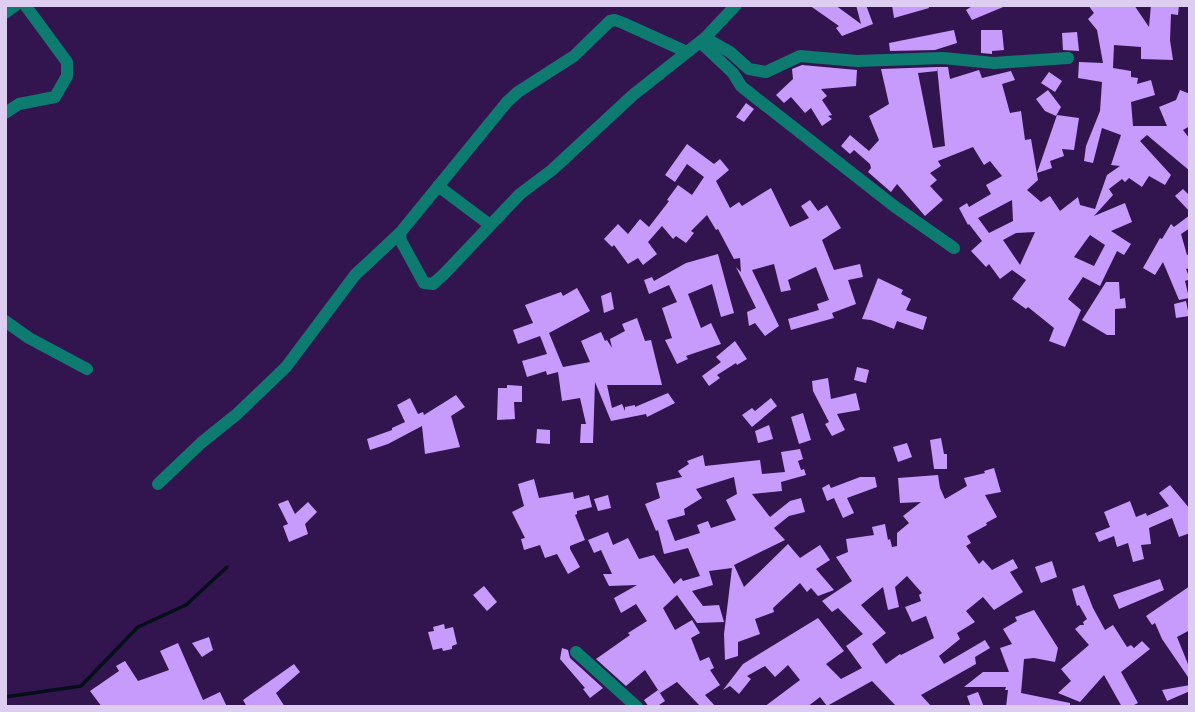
<svg xmlns="http://www.w3.org/2000/svg" width="1195" height="712" font-family="'Source Serif 4',serif">
<style>
.lines{fill:none;stroke-linecap:round;stroke-linejoin:round}
.stream{stroke:#040f19;stroke-width:3.5}
.building{fill:#c79bfb;fill-rule:evenodd}
.minor{stroke:#0e7b70;stroke-width:12}
</style>
<rect width="100%" height="100%" fill="#32154e"/>
<g class="lines">
<polyline class="stream" points="5,697 81,686 138,627 186,605 227,567"/>
</g>
<g class="building">
<polygon points="809,5 835,5 861,24 856,5 866,5 873,24 842,36 836,28 839,26"/>
<polygon points="892,5 928,5 929,8 894,18"/>
<polygon points="974,5 1008,5 972,20 966,10"/>
<path d="M1088,5H1134L1149,27L1151,5H1179L1178,15L1171,14L1170,40L1173,60L1141,59V47L1114,45L1113,68L1131,71V77L1138,78L1137,84L1151,80L1155,95L1131,102L1133,126H1167L1159,107L1176,100L1180,90L1190,94V126L1183,130L1190,139V171L1147,135L1140,141L1171,175L1165,185L1149,176L1142,187L1129,178L1125,182L1122,179L1109,189L1113,195L1094,216L1125,203L1132,222L1111,231L1131,244L1124,255L1117,251L1100,286L1083,277L1068,299L1081,310L1065,347L1049,341L1054,328L1028,307L1026,309L1012,299L1026,280L1012,270L1000,279L989,264L986,267L971,251L982,241L969,224L968,225L959,208L967,203L969,207L991,194L986,185L1002,176L990,161L984,165L973,147L938,161L941,166L930,173L937,180L930,186L943,200L925,216L897,184L891,192L868,172L871,168L870,164L854,150L850,154L841,146L850,135L869,151L879,140L869,116L889,104L881,69L937,67V71L918,73L933,148L945,146L937,67H948L950,79L979,70L982,78L1011,71L1015,80L1002,84L1010,113L1021,111L1025,140L1031,139L1038,180L1027,190L1041,202L1050,196L1060,211L1078,197L1080,205L1095,209L1107,175L1120,166L1111,165L1121,135L1102,128L1093,163L1084,161L1086,146L1100,111L1102,82L1078,78L1079,62L1103,63L1097,30L1088,19L1094,13ZM1012,200L1013,221L989,233L978,218ZM1035,232L1020,265L1003,240L1016,233ZM1090,235L1105,245L1094,266L1074,257Z"/>
<polygon points="954,30 957,43 935,50 890,51 889,43"/>
<polygon points="981,30 1002,30 1004,50 992,51 992,54 981,53"/>
<polygon points="1077,32 1079,51 1063,50 1062,33"/>
<polygon points="802,65 857,70 856,86 821,89 827,96 822,100 832,115 828,116 832,119 822,126 811,108 805,113 791,97 784,103 776,95 793,79 792,69"/>
<polygon points="1049,72 1062,81 1055,92 1041,83"/>
<polygon points="1048,90 1061,107 1056,116 1045,111 1036,99"/>
<polygon points="746,103 754,109 744,122 736,117"/>
<polygon points="1057,115 1079,118 1074,150 1062,149 1064,156 1050,161 1052,168 1037,173"/>
<polygon points="687,144 714,164 720,159 729,170 716,181 730,208 739,202 742,206 771,188 790,227 809,218 801,206 810,200 818,211 827,205 841,228 822,240 834,270 860,264 863,277 848,280 856,304 832,313 834,318 791,330 788,319 819,310 817,304 829,300 816,267 788,280 791,290 781,292 774,264 752,270 779,326 765,336 755,323 749,326 747,312 756,308 736,267 741,272 740,258 734,259 718,229 716,230 707,215 691,231 694,233 686,243 676,236 673,239 662,226 648,242 657,254 643,265 638,258 628,264 614,245 612,247 604,239 618,224 628,234 640,219 649,227 669,201 667,200 678,185 692,195 704,177 687,164 675,182 665,175"/>
<polygon points="1183,189 1190,196 1190,212 1175,196"/>
<polygon points="1190,215 1190,228 1181,234 1187,255 1190,254 1190,268 1186,269 1190,279 1185,281 1189,298 1179,300 1163,262 1155,275 1143,268 1160,238 1162,239 1171,224 1174,227"/>
<polygon points="718,254 734,313 721,317 712,284 688,294 701,328 711,323 721,344 686,356 688,359 677,364 665,340 672,338 662,308 677,302 669,285 649,294 644,280 652,277 654,281 686,263"/>
<polygon points="878,278 903,290 901,294 911,299 906,310 927,317 923,330 897,321 894,329 871,320 862,319"/>
<polygon points="1106,282 1119,282 1120,299 1125,298 1126,308 1115,309 1115,335 1107,335 1082,320"/>
<polygon points="577,288 590,311 549,333 563,367 590,362 581,341 601,332 605,341 607,340 612,348 610,339 625,331 622,324 637,318 645,341 651,340 662,385 607,385 612,408 622,404 625,411 625,407 635,405 635,407 668,393 675,403 647,417 646,414 611,421 595,382 593,443 580,443 581,424 586,424 580,398 562,401 558,372 547,375 546,371 527,377 522,361 547,354 540,336 518,344 513,330 533,323 525,305 561,292 563,296"/>
<polygon points="611,292 614,309 604,313 601,296"/>
<polygon points="1186,301 1189,316 1176,318 1174,304"/>
<polygon points="735,341 747,359 737,365 736,363 717,375 720,378 709,386 702,376 721,362 716,357"/>
<polygon points="857,367 869,370 866,383 854,380"/>
<polygon points="828,378 831,399 856,393 860,410 837,414 845,430 832,436 825,424 829,422 813,391 812,381"/>
<polygon points="507,385 522,386 522,402 514,402 515,419 497,420 498,388 507,388"/>
<polygon points="456,395 465,407 451,416 460,447 425,454 422,426 388,444 370,450 367,439 392,430 392,428 405,422 397,405 410,398 418,414 423,412 424,415"/>
<polygon points="771,398 777,406 752,427 742,415 752,408 755,411"/>
<polygon points="803,413 811,440 799,444 791,417"/>
<polygon points="769,425 773,439 758,443 755,431"/>
<polygon points="537,429 550,430 550,444 536,443"/>
<polygon points="941,438 944,454 947,454 947,469 934,469 930,440"/>
<polygon points="907,443 912,457 898,462 893,447"/>
<path d="M800,449L803,459L798,461L801,470L804,469L806,475L781,482L782,491L752,494L770,517L790,501L801,498L805,512L789,516L774,528L785,540L734,565L744,587L788,544L800,558L820,545L830,560L816,569L834,590L818,596L811,588L807,592L800,583L773,608L774,612L755,619L760,634L738,642V656L725,660L724,634L732,568L709,571L713,585L692,591L703,606L719,605L724,622L697,623L677,595L663,608L675,630L692,620L700,633L691,638L700,661L709,657L714,668L710,670L720,685L705,695L716,707H701L677,682L660,693L645,670L626,686L596,659L630,635L628,633L647,621L636,604L621,613L614,598L637,585L609,586L603,574H612L601,550L594,553L588,540L608,532L613,545L628,538L639,559L654,555L674,584L681,578L683,581L700,576L688,548L664,554L658,530L656,531L645,504L660,498L656,483L682,477L678,471L689,464L687,461L703,455L705,466L760,460L762,474L785,472L781,452ZM734,477L737,494L726,500L736,520L711,528L708,521L697,525L700,533L675,541L667,520L685,515L684,509L702,498L696,489Z"/>
<path d="M994,468L1001,492L985,495L997,517L986,523L987,525L967,536L971,543L966,546L979,564L983,560L992,570L1013,559L1018,568L1010,572L1023,592L994,610L983,597L966,611L975,622L957,633L960,639L939,656L944,664L985,640L990,648L975,657L976,664L921,695L932,707H897L872,681L827,706L820,697L807,707H764L800,680L788,665L775,677L765,666L747,676L751,679L739,694L730,686L723,690L743,664L818,618L844,651L826,664L841,679L862,668L846,646L863,634L838,608L832,612L822,601L852,581L836,557L848,552L846,539L874,535L872,527L885,524L888,540L890,539L892,547L897,546V533L909,523L903,516L921,502L900,503L898,478L938,475L940,488L945,499L967,486L964,478L985,473L984,471ZM907,576L922,593L919,595L921,601L905,607L912,622L926,616L934,638L901,655L900,654L886,664L872,644L886,633L861,605L883,587L888,610L899,607L895,587Z"/>
<polygon points="860,477 875,477 877,487 847,498 854,513 843,518 834,498 827,501 822,488 829,484 831,488"/>
<polygon points="534,479 539,498 573,492 574,499 589,495 592,507 577,511 577,514 575,515 585,540 570,546 570,549 580,567 568,574 557,554 545,558 540,545 524,550 521,539 525,538 512,512 524,506 518,484"/>
<polygon points="1170,485 1190,509 1190,533 1179,537 1172,518 1149,528 1151,544 1141,545 1144,559 1133,562 1128,543 1117,547 1114,536 1099,542 1095,533 1110,527 1104,512 1130,501 1136,517 1146,513 1147,516 1169,506 1159,493"/>
<polygon points="608,495 611,508 598,511 594,499"/>
<polygon points="288,500 295,514 308,502 317,512 305,524 308,534 289,542 283,526 288,524 278,504"/>
<polygon points="1052,561 1057,577 1041,583 1035,567"/>
<polygon points="1160,579 1164,590 1119,609 1113,595"/>
<polygon points="1084,585 1093,608 1105,630 1113,625 1127,647 1131,645 1134,648 1142,641 1150,649 1121,672 1138,703 1130,707 1122,707 1104,675 1080,702 1058,693 1071,681 1061,669 1089,645 1075,629 1080,625 1084,625 1083,622 1087,619 1079,605 1077,606 1072,589"/>
<polygon points="484,586 497,602 487,611 473,595"/>
<polygon points="1190,586 1190,630 1177,637 1190,669 1190,680 1162,639 1155,623 1152,625 1146,616"/>
<polygon points="1034,610 1058,648 1055,662 1034,658 1024,659 1021,693 1070,703 1070,707 1006,707 1008,690 1005,690 1006,687 964,687 983,672 1009,672 1000,648 1012,644 1003,629 1017,621 1015,617"/>
<polygon points="444,624 445,629 453,627 457,644 452,646 452,649 443,651 442,648 433,650 428,632 434,631 433,627"/>
<polygon points="209,637 213,650 202,657 192,643"/>
<polygon points="178,643 203,700 220,692 227,707 102,707 90,691 119,671 116,666 125,661 138,681 169,670 160,651"/>
<polygon points="562,648 568,650 570,658 603,688 590,698 583,689 585,688 560,659"/>
<polygon points="294,664 300,672 276,693 285,707 247,707 243,700"/>
<polygon points="1190,685 1190,691 1167,701 1162,690"/>
<polygon points="658,690 665,701 656,707 649,707 644,700"/>
<polygon points="978,692 984,707 971,707 967,696"/>
</g>
<g class="lines">
<g class="minor">
<polyline points="5,13 16,5"/>
<polyline points="705,38 730,52 749,69 766,72 800,56 857,61 943,58 994,63 1068,58"/>
<polyline points="700,42 733,73 741,86 756,98 894,206 954,248"/>
<polyline points="687,52 623,23 615,20 610,21 574,56 518,92 507,102 400,233 401,241 424,283 433,284 445,273 520,194 552,170 633,95 705,38 736,5"/>
<polyline points="5,113 19,104 55,97 67,76 67,62 25,5"/>
<polyline points="438,186 490,225"/>
<polyline points="5,321 29,338 87,369"/>
<polyline points="158,484 201,443 237,414 286,367 355,275 400,233"/>
<polyline points="576,652 637,707"/>
</g>
</g>
<rect width="1195" height="712" fill="none" stroke="#ddcef1" stroke-width="14"/>
</svg>
